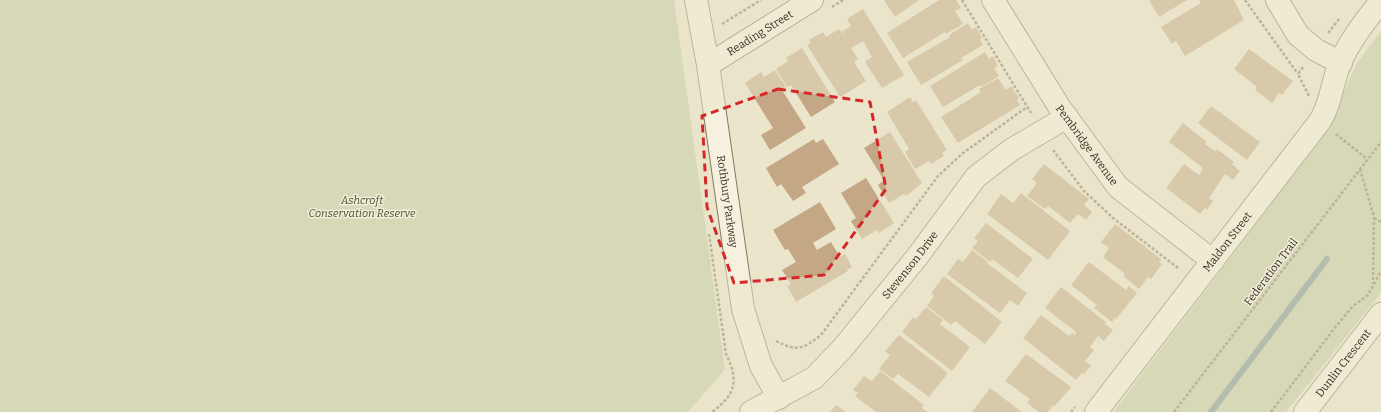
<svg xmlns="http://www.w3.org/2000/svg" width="1381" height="412" font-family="Bitter,serif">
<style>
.green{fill:#bec8a0}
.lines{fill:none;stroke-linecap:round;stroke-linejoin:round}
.stream{stroke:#728d8a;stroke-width:6}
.building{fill:#c4a785}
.minor-casing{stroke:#857961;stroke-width:24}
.path{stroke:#857961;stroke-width:2.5;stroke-dasharray:3 2;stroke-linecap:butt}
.minor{stroke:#f6f1de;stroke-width:22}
.marked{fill:none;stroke:#d62828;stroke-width:3;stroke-dasharray:8 5;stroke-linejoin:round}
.labels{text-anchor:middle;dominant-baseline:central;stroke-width:3;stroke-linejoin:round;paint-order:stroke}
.street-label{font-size:11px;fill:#382f23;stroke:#f3eeda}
.park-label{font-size:11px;font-style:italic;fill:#44522b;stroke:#f3eeda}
</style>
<rect width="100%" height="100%" fill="#eae5cb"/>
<g class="green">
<polygon points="0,0 674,0 725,369 688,412 0,412"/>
<polygon points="1381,31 1381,293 1286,412 1113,412 1322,138 1357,63"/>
</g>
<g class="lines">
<polyline class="stream" points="1211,412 1327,259"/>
</g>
<g class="building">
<polygon points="884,0 919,0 895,17"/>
<polygon points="939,0 956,0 961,8 955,11 963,24 946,34 945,32 903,58 887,33"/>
<polygon points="1149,0 1187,0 1159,17"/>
<polygon points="1199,0 1234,0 1244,20 1185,56 1176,41 1172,44 1161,27 1201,3"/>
<polygon points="863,9 904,75 882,88 865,62 872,57 863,41 851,48 858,59 854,62 866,81 840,97 807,45 811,43 809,40 823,32 826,37 839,29 846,39 842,32 851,26 847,19"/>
<polygon points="968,23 972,30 976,27 982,38 980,39 983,45 961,58 963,60 921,85 907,62 950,37 949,35"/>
<polygon points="802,48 835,102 811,117 791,85 787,87 776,69 788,61 786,58"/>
<polygon points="1249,49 1293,81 1282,95 1279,93 1272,103 1255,90 1257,87 1234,69"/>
<polygon points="985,52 989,59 993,56 998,66 994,68 999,76 981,87 980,85 943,107 930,86"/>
<polygon points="775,70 786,87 782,90 806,128 770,150 761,135 773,128 745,83 761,72 764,77"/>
<polygon points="998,78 1006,90 1011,86 1019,98 1017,100 1020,105 958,143 941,117 981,92 979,89"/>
<polygon points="910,97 913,102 916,100 947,150 942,153 944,156 931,164 929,161 915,169 905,152 909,149 887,112"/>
<polygon points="1211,106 1260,142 1247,160 1198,123"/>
<polygon points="1183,123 1207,142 1205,144 1215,151 1217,149 1234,162 1232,164 1240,171 1233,180 1225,174 1209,198 1213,201 1207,210 1205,208 1200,214 1166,188 1184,164 1199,175 1203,168 1169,142"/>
<polygon points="890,132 922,183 906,196 904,194 889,203 878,185 884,180 864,148"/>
<polygon points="814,139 816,143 823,139 839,164 802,187 806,193 793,201 781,184 777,187 766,168"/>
<polygon points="1044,164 1089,199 1084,205 1092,212 1086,220 1078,214 1070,223 1048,206 1045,209 1027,196 1037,183 1032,179"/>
<polygon points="866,178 894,223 879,233 877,230 862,239 851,221 856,218 841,193"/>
<polygon points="1021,193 1070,231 1048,260 987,214 1001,194 1013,203"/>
<polygon points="820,202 836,229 813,243 817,250 831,242 840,257 845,254 852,267 847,270 848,271 796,302 787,286 791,284 782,270 796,262 788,249 785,250 773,230"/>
<polygon points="986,223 1033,259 1018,278 992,259 990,262 972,248 978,241 974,238"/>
<polygon points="1115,224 1161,259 1159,262 1162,264 1151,279 1148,277 1139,289 1123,276 1125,274 1103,257 1109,248 1101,242"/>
<polygon points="972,250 988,262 987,263 1027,293 1018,306 1010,300 1000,313 947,274 958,259 963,262"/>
<polygon points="1089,262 1126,290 1129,286 1137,293 1116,319 1115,318 1112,322 1094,308 1097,305 1071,285"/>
<polygon points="944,276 1002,322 985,344 955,321 951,325 927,306 934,296 931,293"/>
<polygon points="1061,287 1106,322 1105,324 1113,330 1104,341 1098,336 1090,347 1094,350 1085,361 1091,366 1084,374 1082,373 1076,380 1023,338 1041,315 1069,336 1072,333 1075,335 1076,332 1045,308"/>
<polygon points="926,307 943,320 940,324 970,347 952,371 902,332 913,317 916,319"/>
<polygon points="899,335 948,373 929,397 898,374 893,379 879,369 890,355 885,351"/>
<polygon points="1026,354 1071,387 1055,406 1053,405 1048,412 1039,412 1027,403 1030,399 1005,381"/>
<polygon points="880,371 924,405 922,408 928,412 876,412 855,396 858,393 853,390 864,376 872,381"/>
<polygon points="990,388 1022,412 972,412"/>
<polygon points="836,405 846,412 830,412"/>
</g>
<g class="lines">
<defs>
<g id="minor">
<path id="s1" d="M696,0L708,65L743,309L761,366L779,398"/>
<path id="s2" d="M993,0L1060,108L1118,187L1213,261"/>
<polyline points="1277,0 1298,35 1316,50 1341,63"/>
<path id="s3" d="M708,65L812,0"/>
<path id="s4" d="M751,412L814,378L842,349L917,257L976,177L1011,150L1067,117"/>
<path id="s5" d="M1096,412L1320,121C1331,104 1332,82 1340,63C1350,40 1366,20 1381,1"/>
<path id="s6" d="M1305,412L1381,314"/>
</g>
</defs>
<use href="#minor" class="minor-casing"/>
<g class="path">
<polyline points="962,0 1031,113"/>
<polyline points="1245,0 1298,74"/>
<polyline points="832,7 843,0"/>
<polyline points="722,24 761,0"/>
<polyline points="1328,33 1339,19"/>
<polyline points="1303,67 1298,74 1309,96"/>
<polyline points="1336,134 1367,159"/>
<polyline points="1053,150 1084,191 1113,218 1178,268"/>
<polyline points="1360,169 1374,217 1373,284"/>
<polyline points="1374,218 1381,222"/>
<path d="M709,234L726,354C739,381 736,394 712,412"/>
<path d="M776,341C797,352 803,349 821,335L938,176L963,153L1027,107"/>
<polyline points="1071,412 1075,407"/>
<polyline points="1174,412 1381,142"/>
<polyline points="1271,412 1337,325 1353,306 1368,295 1381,271"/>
</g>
<use href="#minor" class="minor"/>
</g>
<path d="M0 0H1381V412H0ZM778,89L870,102L886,189L824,275L734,283L707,207L702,116Z" fill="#eae5cb" fill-opacity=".55" fill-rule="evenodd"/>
<path class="marked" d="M778,89L870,102L886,189L824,275L734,283L707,207L702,116Z"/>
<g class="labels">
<g class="street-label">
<text stroke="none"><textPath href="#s3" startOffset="61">Reading Street</textPath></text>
<text stroke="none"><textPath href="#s2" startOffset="173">Pembridge Avenue</textPath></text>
<text stroke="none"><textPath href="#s1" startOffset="204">Rothbury Parkway</textPath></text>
<text stroke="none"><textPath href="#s5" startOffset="215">Maldon Street</textPath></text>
<text stroke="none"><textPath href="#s4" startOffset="220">Stevenson Drive</textPath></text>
<text transform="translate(1271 272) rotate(-53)">Federation Trail</text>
<text stroke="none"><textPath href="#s6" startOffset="62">Dunlin Crescent</textPath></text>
</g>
<g class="park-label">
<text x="362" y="200">Ashcroft<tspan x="362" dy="13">Conservation Reserve</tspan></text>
</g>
</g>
</svg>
